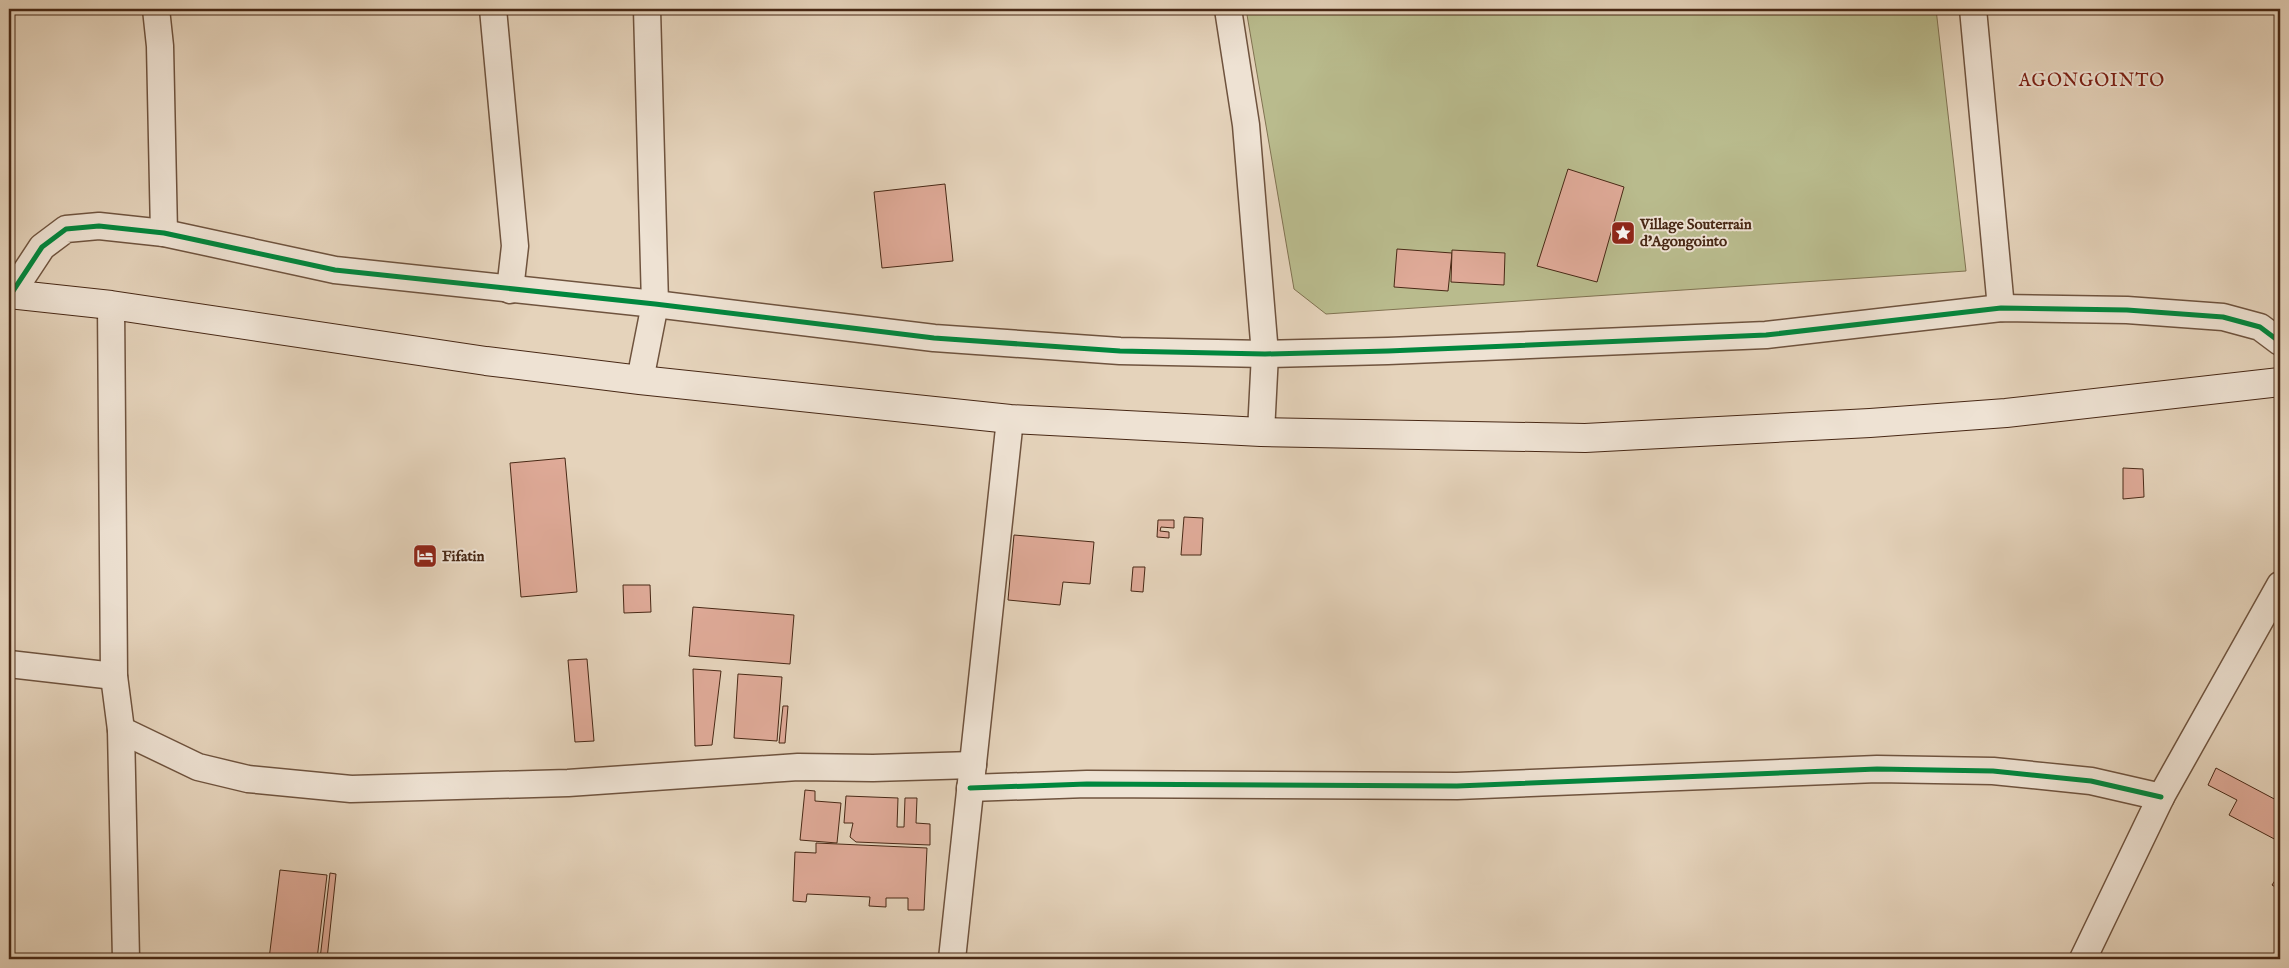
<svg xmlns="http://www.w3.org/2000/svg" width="2289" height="968" font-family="'IM FELL English',serif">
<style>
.green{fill:#b9bb8d;stroke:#807251}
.building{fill:#dfaa98;stroke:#482815}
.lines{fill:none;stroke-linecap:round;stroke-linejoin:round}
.street-casing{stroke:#6f533e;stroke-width:29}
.secondary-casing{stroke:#482815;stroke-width:30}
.street{stroke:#eee2d3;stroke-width:26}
.secondary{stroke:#eee2d3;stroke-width:28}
.cycleway-casing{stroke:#eee2d3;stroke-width:8}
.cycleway{stroke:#00873e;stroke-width:5}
.labels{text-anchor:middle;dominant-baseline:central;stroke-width:4;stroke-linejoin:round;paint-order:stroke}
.poi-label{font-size:15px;font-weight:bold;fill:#482815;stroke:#eee2d3;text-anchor:start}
.quarter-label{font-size:18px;letter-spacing:1px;fill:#7a1f14;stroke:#eee2d3}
</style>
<rect width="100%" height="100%" fill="#e5d3bb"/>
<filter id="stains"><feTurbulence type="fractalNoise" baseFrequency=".004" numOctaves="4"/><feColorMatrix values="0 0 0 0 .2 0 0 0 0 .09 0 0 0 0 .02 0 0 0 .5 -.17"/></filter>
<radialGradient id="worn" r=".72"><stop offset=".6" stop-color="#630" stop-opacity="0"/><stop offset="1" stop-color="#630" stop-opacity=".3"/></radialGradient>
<polygon class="green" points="1246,9 1936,9 1966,271 1326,314 1294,289"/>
<g class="building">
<polygon points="1568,169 1624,187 1597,282 1537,266"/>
<polygon points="945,184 953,261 882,268 874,192"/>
<polygon points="1397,249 1452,253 1448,291 1394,287"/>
<polygon points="1452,250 1505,253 1504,285 1451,282"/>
<polygon points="565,458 577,592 521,597 510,463"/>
<polygon points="2123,468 2143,469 2144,497 2123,499"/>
<polygon points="1184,517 1203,518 1201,555 1181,555"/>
<polygon points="1158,520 1174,520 1174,528 1161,527 1160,531 1169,532 1169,538 1157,537"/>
<polygon points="1014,535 1094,542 1090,584 1063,582 1060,605 1008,600"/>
<polygon points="1133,567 1145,567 1143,592 1131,591"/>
<polygon points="623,585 650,585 651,612 624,613"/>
<polygon points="693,607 794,615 790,664 689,656"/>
<polygon points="587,659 594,741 575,742 568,660"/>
<polygon points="693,669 721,671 712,745 695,746"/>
<polygon points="738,674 782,677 777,741 734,738"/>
<polygon points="783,706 788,706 785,743 779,743"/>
<polygon points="2216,768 2280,802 2280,842 2229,815 2237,800 2208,785"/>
<polygon points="805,790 815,791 815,801 841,803 837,843 800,840"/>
<polygon points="846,796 898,798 897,827 904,827 905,798 917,798 916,823 930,824 930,845 856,842 850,837 853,823 844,823"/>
<polygon points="816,843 927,848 924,910 908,910 908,898 886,898 886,907 869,906 870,897 807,894 806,902 793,901 795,852 816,853"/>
<polygon points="280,870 327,875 317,959 269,959"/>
<polygon points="330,873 336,874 327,959 320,959"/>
<polygon points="2280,873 2280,890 2272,885"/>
</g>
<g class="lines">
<defs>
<g id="street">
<polyline points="156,9 160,46 164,233"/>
<polyline points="493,9 515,246 510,290"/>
<polyline points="1228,9 1246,125 1265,354 1261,432"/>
<polyline points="1973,9 2001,308"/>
<polyline points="11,294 42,247 66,229 99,226 164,233 335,270 655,304 934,338 1120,351 1265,354 1388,351 1766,335 2001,308 2127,310 2223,317 2260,327 2280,342"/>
<polyline points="111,305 114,676 121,730 126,959"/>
<polyline points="640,380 655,304 647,9"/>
<polyline points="9,664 114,676"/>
<polyline points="121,730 198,767 248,779 351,789 568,783 798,767 873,768 973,765"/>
<polyline points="970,788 1087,784 1457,786 1877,769 1993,771 2091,781 2161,797"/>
<polyline points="952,959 1010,419"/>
<polyline points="2083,959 2161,797 2280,585"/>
</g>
<polyline id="secondary" points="9,294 111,305 486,361 640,380 1010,419 1261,432 1585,438 1870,423 2006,413 2280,382"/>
</defs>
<use href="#street" class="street-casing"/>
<use href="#secondary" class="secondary-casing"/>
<use href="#street" class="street"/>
<use href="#secondary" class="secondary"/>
<defs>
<g id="cycleway">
<polyline points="11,294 42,247 66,229 99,226 164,233 335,270 655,304 934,338 1120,351 1265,354 1388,351 1766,335 2001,308 2127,310 2223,317 2260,327 2280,342"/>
<polyline points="970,788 1087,784 1457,786 1877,769 1993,771 2091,781 2161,797"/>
</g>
</defs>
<use href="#cycleway" class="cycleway-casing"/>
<use href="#cycleway" class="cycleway"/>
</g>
<defs>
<symbol id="sight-square" viewBox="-11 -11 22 22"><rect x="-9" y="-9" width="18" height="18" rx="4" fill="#8f2418" stroke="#eee2d3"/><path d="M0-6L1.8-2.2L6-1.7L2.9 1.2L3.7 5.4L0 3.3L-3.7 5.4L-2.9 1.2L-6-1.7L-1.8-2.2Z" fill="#fff"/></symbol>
<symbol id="hotel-square" viewBox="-11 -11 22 22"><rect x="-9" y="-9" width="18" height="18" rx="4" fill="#8f2418" stroke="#eee2d3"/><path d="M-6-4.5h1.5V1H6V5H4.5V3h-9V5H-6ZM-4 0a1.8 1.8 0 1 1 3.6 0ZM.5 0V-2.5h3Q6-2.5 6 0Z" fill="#fff"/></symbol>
</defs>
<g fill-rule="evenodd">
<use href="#sight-square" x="1609" y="219" width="28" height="28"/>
<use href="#hotel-square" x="411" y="542" width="28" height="28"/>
</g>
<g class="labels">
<g class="poi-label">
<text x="1640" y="224">Village Souterrain<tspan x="1640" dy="17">d'Agongointo</tspan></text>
<text x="442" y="556">Fifatin</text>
</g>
<g class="quarter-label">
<text x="2092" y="81">AGONGOINTO</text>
</g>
</g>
<rect width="2289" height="968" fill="none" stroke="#e5d3bb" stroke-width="30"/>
<rect x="10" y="10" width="2269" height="948" fill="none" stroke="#482815" stroke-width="2.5"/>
<rect x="15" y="15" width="2259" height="938" fill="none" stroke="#482815"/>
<rect width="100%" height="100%" filter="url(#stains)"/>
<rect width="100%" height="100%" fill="url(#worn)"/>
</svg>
